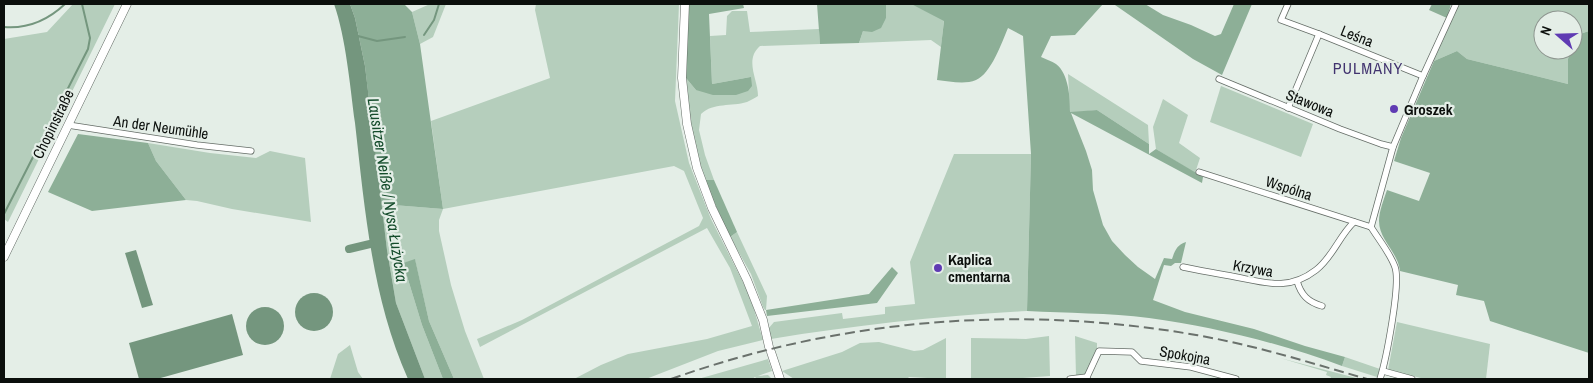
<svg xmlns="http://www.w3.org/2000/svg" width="1593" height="383" font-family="'Archivo Narrow',sans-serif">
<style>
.green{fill:#b5cebc}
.forest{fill:#8daf97}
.water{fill:#74967e}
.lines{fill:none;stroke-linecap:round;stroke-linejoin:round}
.stream{stroke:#74967e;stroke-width:2}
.canal{stroke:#74967e;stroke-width:8}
.street-casing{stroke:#656d67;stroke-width:7}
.secondary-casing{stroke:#656d67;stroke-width:9}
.street{stroke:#fff;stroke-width:5.5}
.secondary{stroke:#fff;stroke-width:8}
.rail{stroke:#6a716c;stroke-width:2;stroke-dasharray:10 5;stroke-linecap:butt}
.poi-dot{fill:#5f3bb3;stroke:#e4eee7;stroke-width:2}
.labels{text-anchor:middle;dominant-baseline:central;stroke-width:4.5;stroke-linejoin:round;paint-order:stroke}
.street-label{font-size:15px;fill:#0b0f0c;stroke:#e4eee7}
.poi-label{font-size:15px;font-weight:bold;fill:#0b0f0c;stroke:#e4eee7;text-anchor:start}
.neighbourhood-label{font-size:16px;letter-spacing:1px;fill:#41336f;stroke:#e4eee7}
.water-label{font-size:16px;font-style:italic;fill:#144c2b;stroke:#e4eee7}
</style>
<rect width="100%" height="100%" fill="#e4eee7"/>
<g class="green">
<polygon points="73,4 115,4 8,222 4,219 4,39 47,32"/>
<polygon points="430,4 446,4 433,37 420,44 412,12"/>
<polygon points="536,4 679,4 675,101 689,163 711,219 750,296 763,340 718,351 646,379 574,379 601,365 628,354 707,339 752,326 730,268 707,228 480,347 477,339 522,320 699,226 703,218 684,171 674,166 443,209 439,220 439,231 451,285 465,331 484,379 454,379 429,321 415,260 403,263 422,325 443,379 425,379 396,303 387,250 381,204 443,209 431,121 550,78 535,10"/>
<polygon points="886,4 911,4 944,20 941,47 931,40 859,43 863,31 886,18"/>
<polygon points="1459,4 1589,4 1589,31 1577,35 1573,45 1573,20 1543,20 1543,50 1571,50 1568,59 1568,84 1467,59 1457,51 1434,61 1432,61"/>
<path d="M732,11H747L750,32L819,29L820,44L760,46C744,60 758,79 758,96C755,98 751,100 747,102C731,107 714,102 701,114L699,130L705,155L714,180H704C694,146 687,113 686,78L696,90L751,77L712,84L710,36L726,35L727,16Z"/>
<polygon points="1068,74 1148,125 1149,144 1097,110 1070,113"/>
<polygon points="1221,86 1313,124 1301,157 1210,122"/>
<polygon points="1163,99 1188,115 1179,143 1200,158 1195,173 1156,149 1153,127"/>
<polygon points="148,143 210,153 256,158 270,151 305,158 311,222 232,209 197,201 186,200 156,161"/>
<path d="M954,154H1031L1027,311C941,316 856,325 771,339L768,329L774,322L842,313L843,319L885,314V307L915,304L910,262Z"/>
<polygon points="737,232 767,296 766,310 765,310 763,307 751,274 730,237"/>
<polygon points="1397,322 1490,344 1486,379 1425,379 1388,370"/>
<polygon points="1049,336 1050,376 1008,379 971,378 971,338 1026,339"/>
<polygon points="1075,336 1097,343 1097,350 1086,375 1076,376"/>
<polygon points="946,338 946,379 909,377 907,379 794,379 782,371 842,352 860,343 879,342 914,351 923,350"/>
<polygon points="350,345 358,372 363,379 330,379 338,354"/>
<polygon points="1345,357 1380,369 1377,377 1342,366"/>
<polygon points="1280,358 1360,379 1330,379 1331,377 1326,375 1327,372"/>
<polygon points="768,359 772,371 758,376 768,375 772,379 757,379 755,377 752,379 698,379"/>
</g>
<g class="forest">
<polygon points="350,4 404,4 412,12 420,44 443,209 381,204 365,66 355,18"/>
<polygon points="688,4 743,4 744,8 709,14 712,84 751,77 752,86 748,91 736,95 713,95 696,90 686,78"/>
<polygon points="817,4 886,4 886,18 881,28 872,32 863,31 859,43 820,44"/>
<path d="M911,4H1103L1075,35L1051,36L1041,57C1045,59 1052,61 1056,64C1069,74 1070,98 1070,112L1097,110L1149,144V154L1156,149L1203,177L1202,183L1071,113L1086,151L1092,170L1093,190L1103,225L1112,241L1125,255L1138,267L1155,279L1164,258L1172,259C1175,250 1177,245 1186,242L1181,263H1175L1171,266L1164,265L1153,300L1185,312L1254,329L1305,346L1345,357L1342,366C1280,343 1214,327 1149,318C1109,313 1067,313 1027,311L1031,154L1023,36L1008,28C1002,42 991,74 976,80C964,85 949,81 937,80L944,21Z"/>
<polygon points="1115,4 1145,4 1163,15 1191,25 1215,36 1221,34 1234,4 1252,4 1222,75 1193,59 1115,5"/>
<polygon points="1432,4 1451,4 1447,18 1429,10"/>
<path d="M1589,31V353L1490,321L1484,301L1456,295L1458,285L1400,271C1398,252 1379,240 1379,221C1379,211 1384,199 1387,190L1419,201L1430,173L1394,161L1401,138L1434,61L1457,51L1467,59L1568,84V59L1571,50H1573V45L1577,35Z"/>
<polygon points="78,134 148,143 156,161 186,200 92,211 48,192"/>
<polygon points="704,180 714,180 737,232 730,237"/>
<polygon points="415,259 429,321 454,379 443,379 422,325 403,263"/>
<polygon points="892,267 898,273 877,303 767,316 766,310 869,294"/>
</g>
<g class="water">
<path d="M334,4H350L355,18L365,66L387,250L396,303L425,379H408C372,298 365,211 355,123C350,86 346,38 334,4Z"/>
<polygon points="136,250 153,305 142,308 125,253"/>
<circle cx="314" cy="312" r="19"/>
<circle cx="265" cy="326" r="19"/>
<polygon points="232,314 243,355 157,379 139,379 129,343"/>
</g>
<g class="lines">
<g class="stream">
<path d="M4,27C28,29 47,21 65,4"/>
<polyline points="424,35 434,20 439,4"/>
<polyline points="358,36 377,41 405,37"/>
<polyline points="4,214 88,49 90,38 82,4"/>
</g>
<polyline class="canal" points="349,249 370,244"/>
<defs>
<g id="street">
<polyline points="1288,4 1281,20 1319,34 1423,76"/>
<polyline points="1219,79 1340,129 1381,144 1393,147"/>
<polyline points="1288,108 1319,34"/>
<polyline points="68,125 197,145 251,151"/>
<polyline points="1199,172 1371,227"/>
<path d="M1183,267C1200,271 1218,273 1236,277C1266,283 1289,291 1316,270C1333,257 1339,236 1354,222"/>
<path d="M1297,281C1301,295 1308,302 1322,306"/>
<polyline points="1383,371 1412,379"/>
<polyline points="1070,379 1087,377"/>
<polyline points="1086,379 1099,351 1132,352 1141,361 1191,367 1236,379"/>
<path d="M1380,379C1386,360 1401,284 1395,267C1390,253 1379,240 1371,227L1393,147L1423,76L1456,4"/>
</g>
<g id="secondary">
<polyline points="685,4 682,78 687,124 697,168 712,208 747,280 763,320 769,347"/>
<polyline points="4,257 127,4"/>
<polyline points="771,352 780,379"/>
</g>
</defs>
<use href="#street" class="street-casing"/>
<use href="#secondary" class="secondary-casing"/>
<use href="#street" class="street"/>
<use href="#secondary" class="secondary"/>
<path class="rail" d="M671,379C840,319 1018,304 1196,335C1254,345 1311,363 1367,379"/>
</g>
<g class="poi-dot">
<circle cx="1394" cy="109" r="5"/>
<circle cx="938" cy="268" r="5"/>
</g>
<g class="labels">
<g class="street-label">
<text transform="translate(1357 36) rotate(22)">Leśna</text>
<text transform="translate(1310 103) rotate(22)">Stawowa</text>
<text transform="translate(53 124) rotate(-64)">Chopinstraße</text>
<text transform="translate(161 127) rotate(8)">An der Neumühle</text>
<text transform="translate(1289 188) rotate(18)">Wspólna</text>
<text transform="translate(1253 268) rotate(10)">Krzywa</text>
<text transform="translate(1185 355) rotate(10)">Spokojna</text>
</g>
<g class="poi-label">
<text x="1404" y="109">Groszek</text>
<text x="948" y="259">Kaplica<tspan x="948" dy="17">cmentarna</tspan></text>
</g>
<g class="neighbourhood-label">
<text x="1368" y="68">PULMANY</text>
</g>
<g class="water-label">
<text transform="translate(388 190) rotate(81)">Lausitzer Neiße / Nysa Łużycka</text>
</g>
</g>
<rect width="1593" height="383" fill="none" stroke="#0b0f0c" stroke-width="10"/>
<g transform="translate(1558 35) rotate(290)"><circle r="24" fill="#e4eee7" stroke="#8d958f"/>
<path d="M0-4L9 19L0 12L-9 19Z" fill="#5f3bb3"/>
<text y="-8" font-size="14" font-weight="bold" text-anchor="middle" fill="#0b0f0c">N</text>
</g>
</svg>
